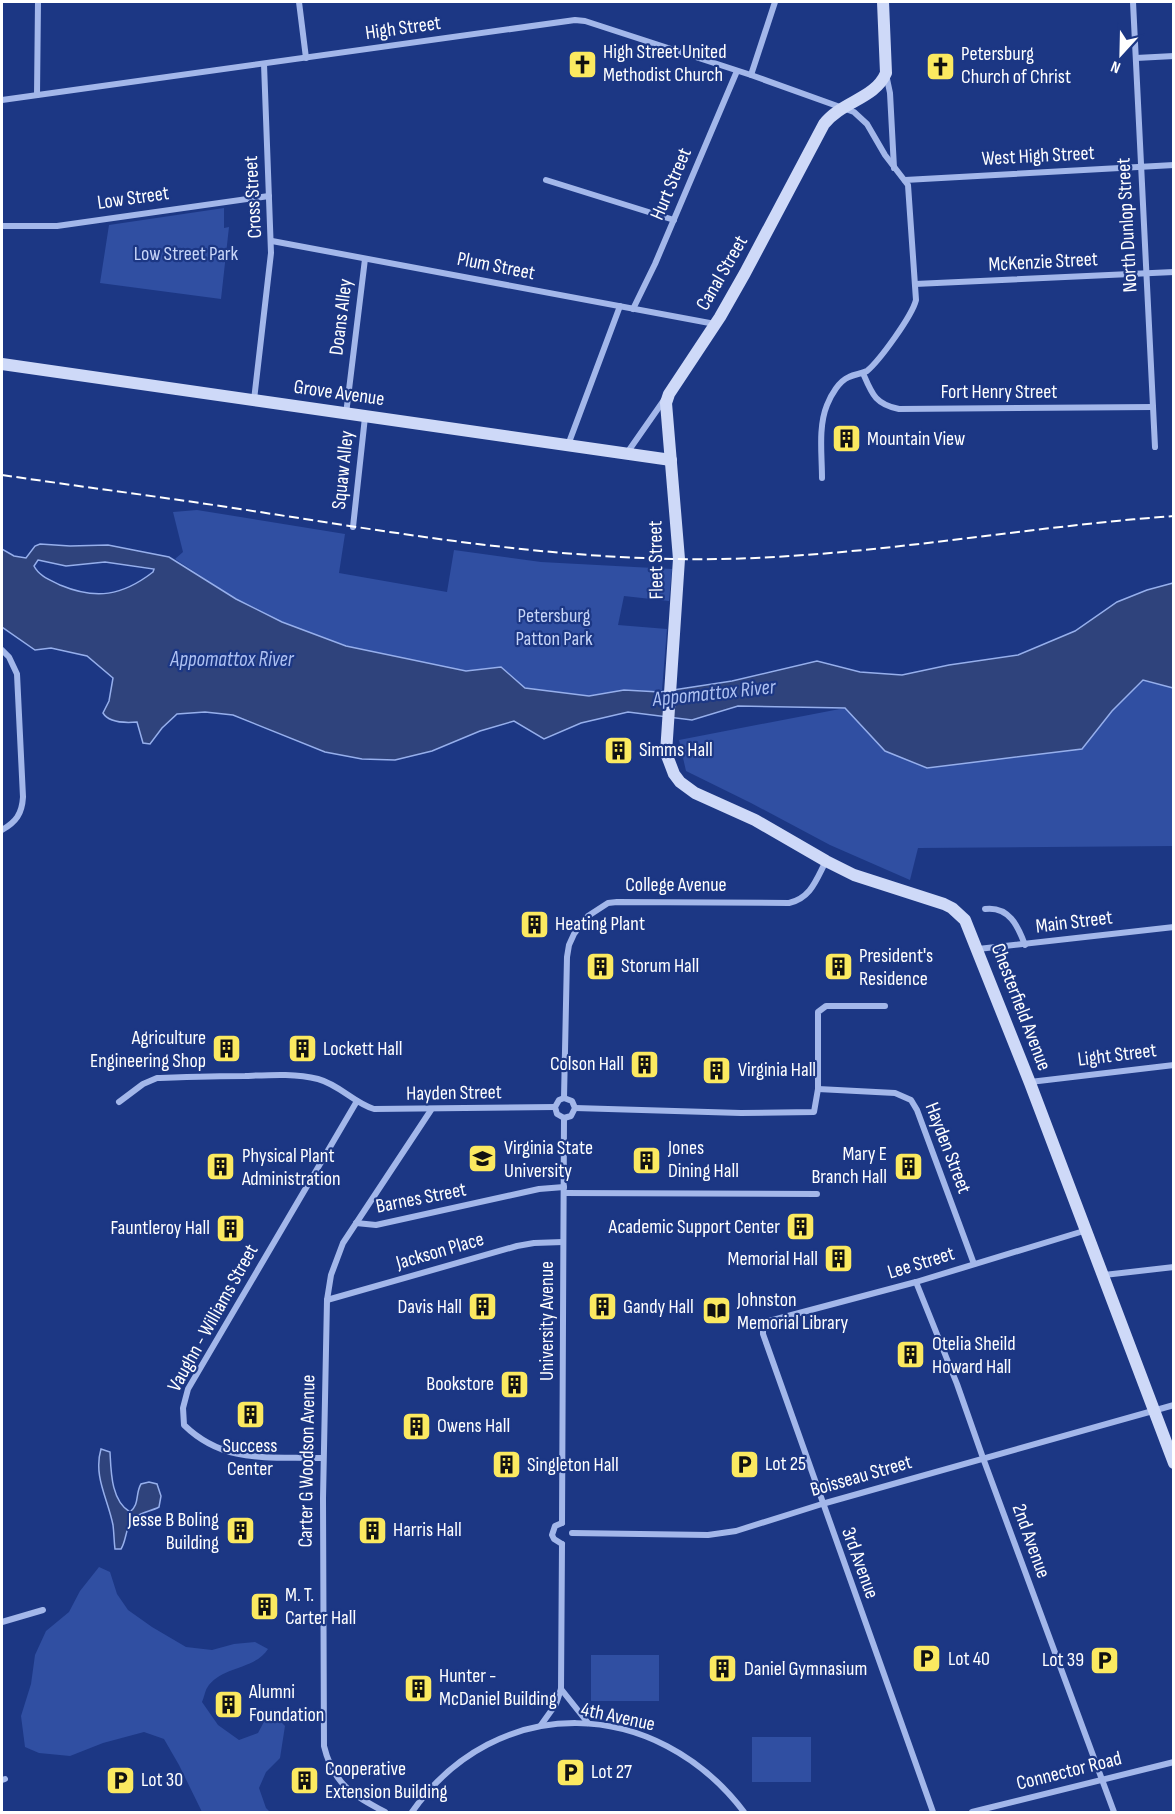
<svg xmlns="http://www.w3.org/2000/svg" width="1175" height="1814" font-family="'Sofia Sans Condensed',sans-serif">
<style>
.green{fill:#304fa2}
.water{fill:#2f437c;stroke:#96afec;stroke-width:1.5;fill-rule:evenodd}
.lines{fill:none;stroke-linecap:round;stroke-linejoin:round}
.minor{stroke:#a3b7ea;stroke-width:6}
.secondary{stroke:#ced9f8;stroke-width:12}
.rail{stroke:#fff;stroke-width:2;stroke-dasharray:10 4.5;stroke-linecap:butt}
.labels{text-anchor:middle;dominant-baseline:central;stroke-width:4.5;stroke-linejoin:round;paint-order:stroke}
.street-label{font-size:20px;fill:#fff;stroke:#1c3784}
.poi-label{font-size:20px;fill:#fff;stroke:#1c3784;text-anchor:start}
.park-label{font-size:20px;fill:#c7d5f8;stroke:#1c3784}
.water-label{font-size:21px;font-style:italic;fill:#aec1f2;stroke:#1c3784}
</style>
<rect width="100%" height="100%" fill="#1c3784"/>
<g class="green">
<polygon points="224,208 224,228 229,227 221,299 100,283 109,225"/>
<polygon points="197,510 345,534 339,573 447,592 454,550 541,562 672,569 669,601 624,596 618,625 667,629 662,690 660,692 624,690 589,696 525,688 501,667 466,671 346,646 282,622 236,599 175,559 183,552 173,512"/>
<polygon points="1143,680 1173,688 1173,846 918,848 910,880 830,845 751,803 686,771 679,740 845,708 885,751 1112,711"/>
<path d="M99,1567L110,1572L117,1594L128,1610L152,1627L186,1647L212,1650L234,1644L255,1642L268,1649C255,1670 220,1666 207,1688C205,1691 204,1698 202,1702L218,1725L239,1740L258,1733L266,1718H277L285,1726L280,1758L266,1772L259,1788L266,1808L270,1812H202L179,1765L164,1739L144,1732L103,1743L70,1756L39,1753L25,1747L21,1716L31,1684L35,1655L46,1631L69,1612L80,1591Z"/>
<rect x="591" y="1655" width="68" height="46"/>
<rect x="752" y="1737" width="59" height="45"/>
</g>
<g class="water">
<path d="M40,544L70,546L108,545L169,557L236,599L282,622L346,646L466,671L501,667L525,688L589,696L624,690L660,692L732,681L817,661L860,672L902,675L949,665L1018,655L1075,631L1117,602L1147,590L1173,583V688L1143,680L1112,711L1082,749L927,768L885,751L845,708L738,706L692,720L628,712L581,723L544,739L514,721L480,731L432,751L395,760L362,759L325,752L233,715L205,712L177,714L162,728L150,744L143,743L137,722C125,723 109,723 103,713L109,701L113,678L87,656L51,648L35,650L2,627V549L14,556L26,558L35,546ZM38,560L66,566L105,562L154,569L153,572C122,596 96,600 60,585C50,580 39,576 34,566Z"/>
<path d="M101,1449L110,1452C111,1471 111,1501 130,1512C140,1504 135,1494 141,1484L149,1482L157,1484L161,1496L159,1507C152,1511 142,1512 136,1517C125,1524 127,1540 121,1549H115C114,1541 114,1533 113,1525C108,1499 93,1476 101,1449Z"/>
</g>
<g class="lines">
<g class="minor">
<polyline points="299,2 306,58"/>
<polyline points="1133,2 1155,447"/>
<polyline points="1136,58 1174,56"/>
<polyline points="886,74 890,93 894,168"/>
<polyline points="751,75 775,2"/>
<polyline points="37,95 38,2"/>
<path d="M2,100L575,20L585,21L751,75L854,112L867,124L885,155L908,185L916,300C912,316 880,360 867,371C861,374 855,374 849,377C839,381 831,395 827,405C818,427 822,455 822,478"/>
<polyline points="546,180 674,220"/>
<polyline points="905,180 1174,165"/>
<polyline points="2,226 57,226 269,196"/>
<polyline points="272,241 715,324"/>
<polyline points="915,284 1174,272"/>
<polyline points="633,309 655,264 737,71"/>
<path d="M863,373C872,394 875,404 899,409L1153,407"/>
<polyline points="254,400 271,253 264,64"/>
<polyline points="346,414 365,259"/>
<polyline points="568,445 620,306"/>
<polyline points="627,453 664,400"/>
<polyline points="353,527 365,417"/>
<path d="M2,650L9,657L17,674L23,797C22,814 16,822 2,830"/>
<path d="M985,909C1009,906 1018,926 1025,945"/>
<polyline points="978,949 1174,927"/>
<polyline points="1030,1082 1174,1065"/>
<polyline points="818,1089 895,1093 911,1100 917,1110 974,1264"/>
<path d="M564,1098L567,957L569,945L574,934L588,916L608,903L617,902L789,903C811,898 816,880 826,861"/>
<path d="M119,1102L143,1084L157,1078C187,1077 216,1076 245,1076C269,1075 295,1073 318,1079C340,1085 354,1103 374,1109L555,1107"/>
<polyline points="575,1108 741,1113 814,1112 818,1089 818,1012 826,1006 885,1006"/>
<polyline points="564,1118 571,1116 575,1108 572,1101 564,1098"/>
<polyline points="564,1118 557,1114 555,1107 559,1100 564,1098"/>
<polyline points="564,1193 817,1194"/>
<polyline points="356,1223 376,1225 539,1189 564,1187"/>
<polyline points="1104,1275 1174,1267"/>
<polyline points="916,1282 957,1384 983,1458 1114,1812"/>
<polyline points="327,1300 517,1246 534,1243 563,1242"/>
<path d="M323,1458C270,1456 225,1465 184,1425L183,1408L188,1389L357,1101"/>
<polyline points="562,1523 564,1118"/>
<polyline points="572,1533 708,1535 736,1531 822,1504 1174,1405"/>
<polyline points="562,1544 554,1539 552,1535 555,1526 562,1523"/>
<polyline points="2,1622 43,1610"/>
<polyline points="561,1689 588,1723"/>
<polyline points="541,1725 556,1704 561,1689 562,1544"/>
<polyline points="2,1780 5,1779"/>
<path d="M385,1812C353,1795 333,1784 324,1746L323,1498L327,1300L331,1275L343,1243L431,1110"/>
<path d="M412,1812C497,1691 656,1696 744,1812"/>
<polyline points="933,1812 763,1334 763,1329 769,1321 916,1282 1087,1230"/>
<polyline points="972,1812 1174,1762"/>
</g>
<g class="secondary">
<path d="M883,2L886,73C875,99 842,101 824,124L745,273L720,317L669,394L666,403L679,559L666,753L674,774L680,782L695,793L755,820L826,861L854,875L944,904L952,908L965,920L1030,1083L1174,1463"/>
<polyline points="2,364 671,460"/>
</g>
<path class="rail" d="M2,475C90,488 178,499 266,513C402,534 539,557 678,559C844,562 1008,528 1174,516"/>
</g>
<defs>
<symbol id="church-square" viewBox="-11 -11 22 22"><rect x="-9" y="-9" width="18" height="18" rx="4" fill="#fbe960" stroke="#1c3784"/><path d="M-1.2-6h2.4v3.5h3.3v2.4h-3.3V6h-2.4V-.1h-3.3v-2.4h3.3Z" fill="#111"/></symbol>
<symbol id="building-square" viewBox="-11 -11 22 22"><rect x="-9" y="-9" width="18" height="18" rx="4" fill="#fbe960" stroke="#1c3784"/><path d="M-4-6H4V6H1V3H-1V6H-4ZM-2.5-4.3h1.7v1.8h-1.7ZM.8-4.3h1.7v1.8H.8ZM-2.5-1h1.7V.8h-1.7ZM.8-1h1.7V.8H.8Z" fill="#111"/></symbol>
<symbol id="university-square" viewBox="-11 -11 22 22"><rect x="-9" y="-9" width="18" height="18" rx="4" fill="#fbe960" stroke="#1c3784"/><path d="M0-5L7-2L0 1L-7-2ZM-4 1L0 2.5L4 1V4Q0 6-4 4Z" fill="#111"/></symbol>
<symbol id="library-square" viewBox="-11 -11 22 22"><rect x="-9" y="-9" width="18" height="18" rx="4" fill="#fbe960" stroke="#1c3784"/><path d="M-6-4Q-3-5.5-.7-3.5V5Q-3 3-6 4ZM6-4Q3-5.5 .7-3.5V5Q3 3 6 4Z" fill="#111"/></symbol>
<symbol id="parking-square" viewBox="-11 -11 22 22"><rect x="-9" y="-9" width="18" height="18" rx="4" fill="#fbe960" stroke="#1c3784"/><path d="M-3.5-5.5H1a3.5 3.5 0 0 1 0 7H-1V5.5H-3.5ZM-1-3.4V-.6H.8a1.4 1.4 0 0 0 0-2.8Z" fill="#111"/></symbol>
</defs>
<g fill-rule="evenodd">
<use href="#church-square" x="566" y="48" width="33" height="33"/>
<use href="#church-square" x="924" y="50" width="33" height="33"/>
<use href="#building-square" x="830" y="422" width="33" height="33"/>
<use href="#building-square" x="602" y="734" width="33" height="33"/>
<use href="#building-square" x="518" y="908" width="33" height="33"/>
<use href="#building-square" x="584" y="950" width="33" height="33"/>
<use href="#building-square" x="822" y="950" width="33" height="33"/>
<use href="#building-square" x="210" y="1032" width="33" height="33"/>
<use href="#building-square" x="286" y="1032" width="33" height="33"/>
<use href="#building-square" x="628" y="1048" width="33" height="33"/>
<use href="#building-square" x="700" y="1054" width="33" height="33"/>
<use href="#university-square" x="466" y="1142" width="33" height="33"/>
<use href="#building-square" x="630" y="1144" width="33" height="33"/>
<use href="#building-square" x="892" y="1150" width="33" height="33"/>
<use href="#building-square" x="204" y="1150" width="33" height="33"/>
<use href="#building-square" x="784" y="1210" width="33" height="33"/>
<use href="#building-square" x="214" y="1212" width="33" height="33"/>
<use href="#building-square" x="822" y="1242" width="33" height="33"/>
<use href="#building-square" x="466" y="1290" width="33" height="33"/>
<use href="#building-square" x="586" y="1290" width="33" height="33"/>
<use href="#library-square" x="700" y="1294" width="33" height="33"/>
<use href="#building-square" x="894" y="1338" width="33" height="33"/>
<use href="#building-square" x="498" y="1368" width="33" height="33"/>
<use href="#building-square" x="234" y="1398" width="33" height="33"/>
<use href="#building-square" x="400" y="1410" width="33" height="33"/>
<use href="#parking-square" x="728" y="1448" width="33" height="33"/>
<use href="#building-square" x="490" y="1448" width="33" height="33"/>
<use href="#building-square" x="356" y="1514" width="33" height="33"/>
<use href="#building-square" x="224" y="1514" width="33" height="33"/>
<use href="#building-square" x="248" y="1590" width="33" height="33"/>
<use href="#parking-square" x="910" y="1642" width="33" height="33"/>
<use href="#parking-square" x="1088" y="1644" width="33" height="33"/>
<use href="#building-square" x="706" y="1652" width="33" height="33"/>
<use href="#building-square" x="402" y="1672" width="33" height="33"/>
<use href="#building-square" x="212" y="1688" width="33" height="33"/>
<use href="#parking-square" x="554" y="1756" width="33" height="33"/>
<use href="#parking-square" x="104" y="1764" width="33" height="33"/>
<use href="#building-square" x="288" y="1764" width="33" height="33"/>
</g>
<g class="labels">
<g class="street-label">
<text transform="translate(403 28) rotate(-8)">High Street</text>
<text transform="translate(1038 156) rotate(-3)">West High Street</text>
<text transform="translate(671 184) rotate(-67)">Hurt Street</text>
<text transform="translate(253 197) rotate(-93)">Cross Street</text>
<text transform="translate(133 198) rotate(-8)">Low Street</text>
<text transform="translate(1127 225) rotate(-93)">North Dunlop Street</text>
<text transform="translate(1043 262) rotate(-3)">McKenzie Street</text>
<text transform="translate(496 266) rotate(11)">Plum Street</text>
<text transform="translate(722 273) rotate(-60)">Canal Street</text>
<text transform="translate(341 317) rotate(-83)">Doans Alley</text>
<text x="999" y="392">Fort Henry Street</text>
<text transform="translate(339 393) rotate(8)">Grove Avenue</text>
<text transform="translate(343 470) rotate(-84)">Squaw Alley</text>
<text transform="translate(656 560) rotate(-91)">Fleet Street</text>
<text x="676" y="885">College Avenue</text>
<text transform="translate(1074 922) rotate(-7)">Main Street</text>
<text transform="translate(1021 1007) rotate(69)">Chesterfield Avenue</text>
<text transform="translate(1117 1055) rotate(-7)">Light Street</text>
<text transform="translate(454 1093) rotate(-1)">Hayden Street</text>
<text transform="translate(948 1148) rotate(69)">Hayden Street</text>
<text transform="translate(421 1198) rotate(-11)">Barnes Street</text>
<text transform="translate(440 1251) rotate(-16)">Jackson Place</text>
<text transform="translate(921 1263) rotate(-17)">Lee Street</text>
<text transform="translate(213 1318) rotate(-61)">Vaughn - Williams Street</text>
<text transform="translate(547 1321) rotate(-90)">University Avenue</text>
<text transform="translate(307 1461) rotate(-89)">Carter G Woodson Avenue</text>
<text transform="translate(861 1476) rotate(-16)">Boisseau Street</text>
<text transform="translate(1031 1541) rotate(70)">2nd Avenue</text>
<text transform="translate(860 1563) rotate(70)">3rd Avenue</text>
<text transform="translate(618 1717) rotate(12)">4th Avenue</text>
<text transform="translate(1069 1771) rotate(-14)">Connector Road</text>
</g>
<g class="poi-label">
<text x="603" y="52">High Street United<tspan x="603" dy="23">Methodist Church</tspan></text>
<text x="961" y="54">Petersburg<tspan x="961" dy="23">Church of Christ</tspan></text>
<text x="867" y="439">Mountain View</text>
<text x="639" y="750">Simms Hall</text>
<text x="555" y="924">Heating Plant</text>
<text x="859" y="956">President's<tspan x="859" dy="23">Residence</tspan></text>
<text x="621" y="966">Storum Hall</text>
<text x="206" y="1038" text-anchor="end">Agriculture<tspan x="206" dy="23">Engineering Shop</tspan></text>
<text x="323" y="1049">Lockett Hall</text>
<text x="624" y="1064" text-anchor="end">Colson Hall</text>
<text x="738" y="1070">Virginia Hall</text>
<text x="504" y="1148">Virginia State<tspan x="504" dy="23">University</tspan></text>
<text x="668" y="1148">Jones<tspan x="668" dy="23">Dining Hall</tspan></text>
<text x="887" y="1154" text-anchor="end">Mary E<tspan x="887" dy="23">Branch Hall</tspan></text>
<text x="242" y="1156">Physical Plant<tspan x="242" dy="23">Administration</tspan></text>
<text x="780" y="1227" text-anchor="end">Academic Support Center</text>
<text x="210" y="1228" text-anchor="end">Fauntleroy Hall</text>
<text x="818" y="1259" text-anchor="end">Memorial Hall</text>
<text x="737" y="1300">Johnston<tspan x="737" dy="23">Memorial Library</tspan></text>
<text x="462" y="1307" text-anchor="end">Davis Hall</text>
<text x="623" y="1307">Gandy Hall</text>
<text x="932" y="1344">Otelia Sheild<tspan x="932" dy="23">Howard Hall</tspan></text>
<text x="494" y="1384" text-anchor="end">Bookstore</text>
<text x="437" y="1426">Owens Hall</text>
<text x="250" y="1446" text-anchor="middle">Success<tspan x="250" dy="23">Center</tspan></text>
<text x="765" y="1464">Lot 25</text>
<text x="527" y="1465">Singleton Hall</text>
<text x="219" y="1520" text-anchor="end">Jesse B Boling<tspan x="219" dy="23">Building</tspan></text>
<text x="393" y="1530">Harris Hall</text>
<text x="285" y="1595">M. T.<tspan x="285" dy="23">Carter Hall</tspan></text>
<text x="948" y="1659">Lot 40</text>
<text x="1084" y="1660" text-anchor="end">Lot 39</text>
<text x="744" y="1669">Daniel Gymnasium</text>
<text x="439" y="1676">Hunter -<tspan x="439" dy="23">McDaniel Building</tspan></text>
<text x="249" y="1692">Alumni<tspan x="249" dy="23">Foundation</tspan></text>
<text x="325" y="1769">Cooperative<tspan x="325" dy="23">Extension Building</tspan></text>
<text x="591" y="1772">Lot 27</text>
<text x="141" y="1780">Lot 30</text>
</g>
<g class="park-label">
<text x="186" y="254">Low Street Park</text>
<text x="554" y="616">Petersburg<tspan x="554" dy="23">Patton Park</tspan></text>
</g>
<g class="water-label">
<text x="232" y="659">Appomattox River</text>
<text transform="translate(714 693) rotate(-6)">Appomattox River</text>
</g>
</g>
<rect width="1175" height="1814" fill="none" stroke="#ffffff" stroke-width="6"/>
<g transform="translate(1121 54) rotate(202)" stroke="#1c3784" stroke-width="4.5" paint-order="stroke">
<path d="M0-4.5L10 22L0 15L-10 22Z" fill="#ffffff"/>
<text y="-9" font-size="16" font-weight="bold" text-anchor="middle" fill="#ffffff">N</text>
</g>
</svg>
